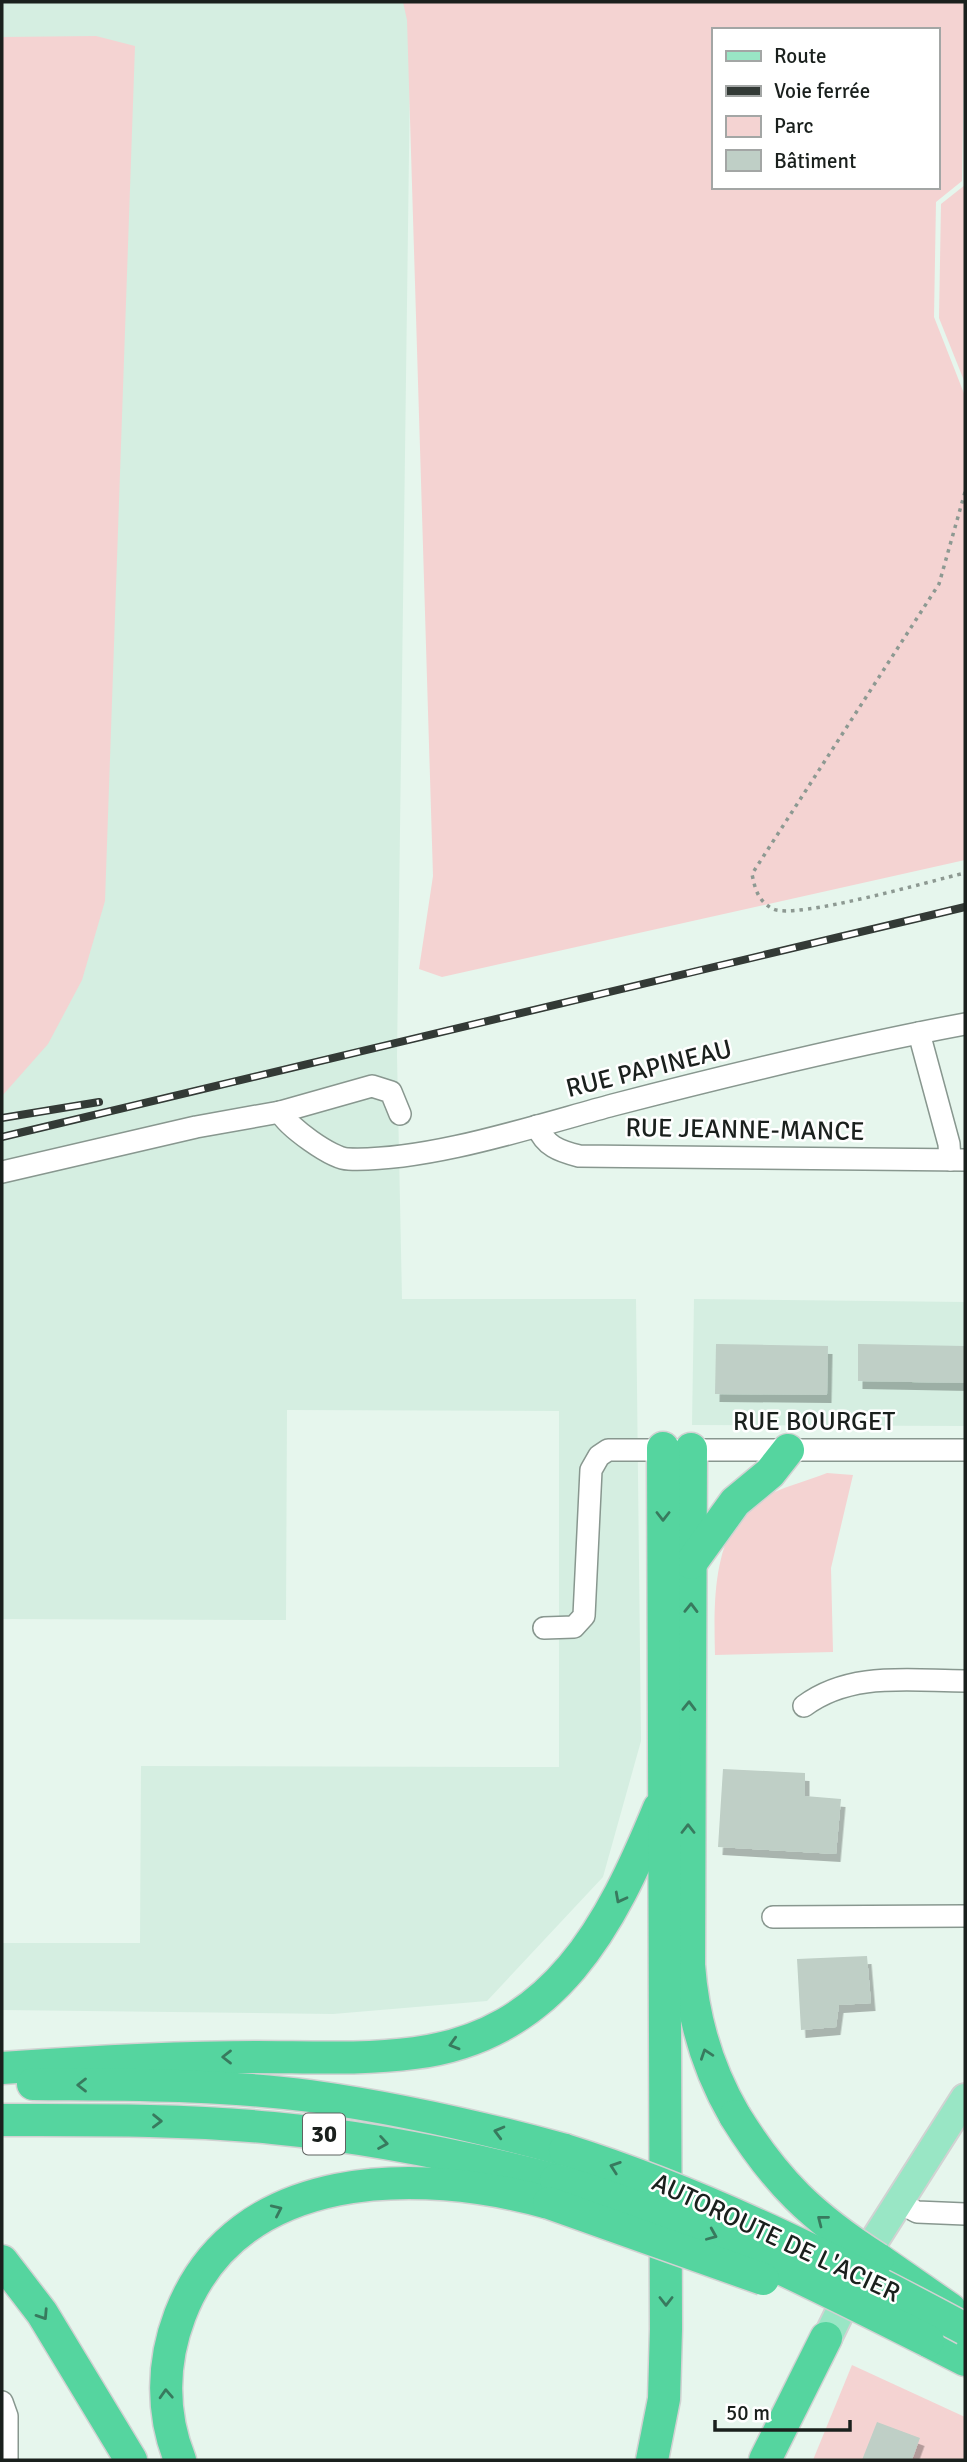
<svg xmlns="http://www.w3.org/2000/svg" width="967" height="2462" font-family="Signika,sans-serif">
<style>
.built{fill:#d5eee1}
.green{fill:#f4d3d2;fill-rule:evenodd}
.building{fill:#bfcfc6;filter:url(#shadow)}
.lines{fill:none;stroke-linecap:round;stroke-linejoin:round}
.minor-casing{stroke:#88978f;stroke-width:24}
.major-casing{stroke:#d1d2d2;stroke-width:32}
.highway-casing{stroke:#d1d2d2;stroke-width:35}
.path{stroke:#8d9992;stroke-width:3.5;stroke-dasharray:3.5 5;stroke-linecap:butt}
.minor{stroke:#fff;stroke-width:21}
.major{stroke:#99e6c5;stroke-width:28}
.highway{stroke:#55d59f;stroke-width:32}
.rail-casing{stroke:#333a36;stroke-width:8}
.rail{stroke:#fff;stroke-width:5;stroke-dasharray:16;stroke-linecap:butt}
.highway-bridge-casing{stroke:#d1d2d2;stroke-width:35;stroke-linecap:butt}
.highway-bridge{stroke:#55d59f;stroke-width:32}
.oneway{stroke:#387a5e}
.labels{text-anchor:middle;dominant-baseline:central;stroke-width:5;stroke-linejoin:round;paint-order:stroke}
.shield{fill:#fff;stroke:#5f6361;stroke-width:2}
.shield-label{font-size:24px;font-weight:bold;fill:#1a201d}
.street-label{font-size:26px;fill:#1a201d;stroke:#fff}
</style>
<defs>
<filter id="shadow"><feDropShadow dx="4.5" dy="8" stdDeviation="0" flood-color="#0004"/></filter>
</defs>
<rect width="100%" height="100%" fill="#e6f6ed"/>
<g class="built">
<polygon points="2,2 411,2 397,1056 402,1299 636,1299 641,1741 603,1877 487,2001 333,2014 2,2010 2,1943 140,1943 141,1766 559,1767 559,1411 287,1410 286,1620 2,1619"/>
<polygon points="694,1299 965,1302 965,1426 692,1425"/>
</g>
<g class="green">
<path d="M403,2H965L962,181L936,202L934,317L965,396V860L442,977L419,969L433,876L407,20ZM713,30H937V187H713Z"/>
<polygon points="96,36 135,46 105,901 82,980 48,1044 2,1096 2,37"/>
<polygon points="965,185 965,383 939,318 941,204"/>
<path d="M827,1473L853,1475L831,1568L833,1652L715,1655C714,1607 711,1533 756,1502C772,1490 807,1481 827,1473Z"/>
<polygon points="852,2365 965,2417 965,2460 813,2460"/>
</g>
<g class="building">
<polygon points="716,1344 828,1346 827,1395 715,1394"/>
<polygon points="858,1344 965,1346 965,1383 858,1381"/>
<polygon points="723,1769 805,1773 805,1796 841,1799 836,1854 718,1847"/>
<polygon points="867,1956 871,2003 839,2005 836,2027 801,2030 797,1959"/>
<polygon points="877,2422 920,2438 912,2460 862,2460"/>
</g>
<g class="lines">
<defs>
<g id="minor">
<polyline points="919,1033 949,1144 950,1160"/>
<path d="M280,1112C287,1126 332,1159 348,1159C427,1162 535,1126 613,1105C729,1075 847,1046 965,1024"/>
<path d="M537,1126C545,1146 559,1151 579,1156L965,1160"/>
<polyline points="2,1172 196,1127 280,1112 372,1086 391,1092 400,1114"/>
<polyline points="544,1628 574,1627 584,1616 591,1470 599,1456 608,1450 965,1450"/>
<path d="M804,1706C851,1671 910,1681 965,1681"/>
<polyline points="773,1917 965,1916"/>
<polyline points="898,2202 917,2212 965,2214"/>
<polyline points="2,2402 7,2416 7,2460"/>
</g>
<polyline id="major" points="818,2357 876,2238 965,2098"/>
<g id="highway">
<path d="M691,1449L689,1965C693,2020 707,2068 735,2116"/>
<polyline points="691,1563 735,1502 770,1473 788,1450"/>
<path d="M2,2068C87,2062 170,2057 256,2057C308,2057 362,2060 415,2053C555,2035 611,1925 659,1808"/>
<path d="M33,2084C126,2085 218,2084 310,2096C396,2108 481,2127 565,2150"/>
<path d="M2,2120C92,2120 183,2119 273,2128C368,2137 463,2156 556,2180"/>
<polyline points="878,2259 950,2309"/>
<polyline points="2,2261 42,2313 131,2460"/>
<polyline points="928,2341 965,2360"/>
<path d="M180,2460C161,2413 162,2362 180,2315C237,2166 420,2167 549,2203"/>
<polyline points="652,2460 664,2399 666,2329 663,1448"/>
<polyline points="765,2460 826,2338"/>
</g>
</defs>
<use href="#minor" class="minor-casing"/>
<use href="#major" class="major-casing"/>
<use href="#highway" class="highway-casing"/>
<path class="path" d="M965,492L939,584L752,874C755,889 758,901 773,909C796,920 934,880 965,873"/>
<use href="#minor" class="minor"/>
<use href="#major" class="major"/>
<use href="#highway" class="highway"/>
<defs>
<g id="rail">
<polyline points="2,1118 99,1102"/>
<polyline points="2,1137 965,907"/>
</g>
</defs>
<use href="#rail" class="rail-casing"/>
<use href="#rail" class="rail"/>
<defs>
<g id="highway-bridge">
<path d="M735,2116C776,2182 812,2217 878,2259"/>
<path d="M565,2150C705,2194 836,2260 965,2329"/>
<path d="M556,2180C687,2218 806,2280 928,2341"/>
<polyline points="549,2203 763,2279"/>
</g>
</defs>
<use href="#highway-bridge" class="highway-bridge-casing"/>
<use href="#highway-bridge" class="highway-bridge"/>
</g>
<defs><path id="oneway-chevron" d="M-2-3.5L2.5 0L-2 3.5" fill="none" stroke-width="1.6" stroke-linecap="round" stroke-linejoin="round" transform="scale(1.75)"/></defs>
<g class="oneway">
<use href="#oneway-chevron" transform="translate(663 1516) rotate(90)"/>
<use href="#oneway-chevron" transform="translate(691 1608) rotate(-89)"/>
<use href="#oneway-chevron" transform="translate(689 1706) rotate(-89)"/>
<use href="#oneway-chevron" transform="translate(688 1829) rotate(-90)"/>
<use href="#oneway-chevron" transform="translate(620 1898) rotate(118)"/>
<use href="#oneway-chevron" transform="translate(454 2044) rotate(164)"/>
<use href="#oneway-chevron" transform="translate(706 2054) rotate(-109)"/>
<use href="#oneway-chevron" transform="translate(227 2057) rotate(180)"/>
<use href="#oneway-chevron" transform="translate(82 2085) rotate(-180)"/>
<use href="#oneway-chevron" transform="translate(157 2121) rotate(1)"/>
<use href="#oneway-chevron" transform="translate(499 2132) rotate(-165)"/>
<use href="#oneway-chevron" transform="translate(383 2143) rotate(10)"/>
<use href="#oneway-chevron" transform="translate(615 2167) rotate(-161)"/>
<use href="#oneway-chevron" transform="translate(277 2210) rotate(-25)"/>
<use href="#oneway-chevron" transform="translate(822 2220) rotate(-142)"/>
<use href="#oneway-chevron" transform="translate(712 2235) rotate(23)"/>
<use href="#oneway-chevron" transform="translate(666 2301) rotate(90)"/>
<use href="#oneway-chevron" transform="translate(43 2315) rotate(57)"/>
<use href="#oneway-chevron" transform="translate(166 2394) rotate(-93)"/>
</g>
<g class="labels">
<rect class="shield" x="303" y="2113.5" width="42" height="41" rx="5"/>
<g class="shield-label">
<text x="324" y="2134">30</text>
</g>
<g class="street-label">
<text transform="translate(649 1069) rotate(-14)">RUE PAPINEAU</text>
<text transform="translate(745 1130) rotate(1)">RUE JEANNE-MANCE</text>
<text x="814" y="1422">RUE BOURGET</text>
<text transform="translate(776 2238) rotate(25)">AUTOROUTE DE L'ACIER</text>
</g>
</g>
<rect width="967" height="2462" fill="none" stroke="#1a201d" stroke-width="7"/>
<rect x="712" y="28" width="228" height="161" fill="#ffffff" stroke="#a3a6a5" stroke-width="2"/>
<rect x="726" y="51" width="35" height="10" fill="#99e6c5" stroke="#a3a6a5" stroke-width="2"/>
<text x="774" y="63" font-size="21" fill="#1a201d">Route</text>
<rect x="726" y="86" width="35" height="10" fill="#333a36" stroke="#a3a6a5" stroke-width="2"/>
<text x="774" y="98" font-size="21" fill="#1a201d">Voie ferrée</text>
<rect x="726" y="116" width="35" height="21" fill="#f4d3d2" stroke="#a3a6a5" stroke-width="2"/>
<text x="774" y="133" font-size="21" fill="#1a201d">Parc</text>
<rect x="726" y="150" width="35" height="21" fill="#bfcfc6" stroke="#a3a6a5" stroke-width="2"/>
<text x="774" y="168" font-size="21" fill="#1a201d">Bâtiment</text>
<path d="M715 2420v10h135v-10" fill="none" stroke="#1a201d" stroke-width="3.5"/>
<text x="726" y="2420" font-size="21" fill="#1a201d" stroke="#ffffff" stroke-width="5" paint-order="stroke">50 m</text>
</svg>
